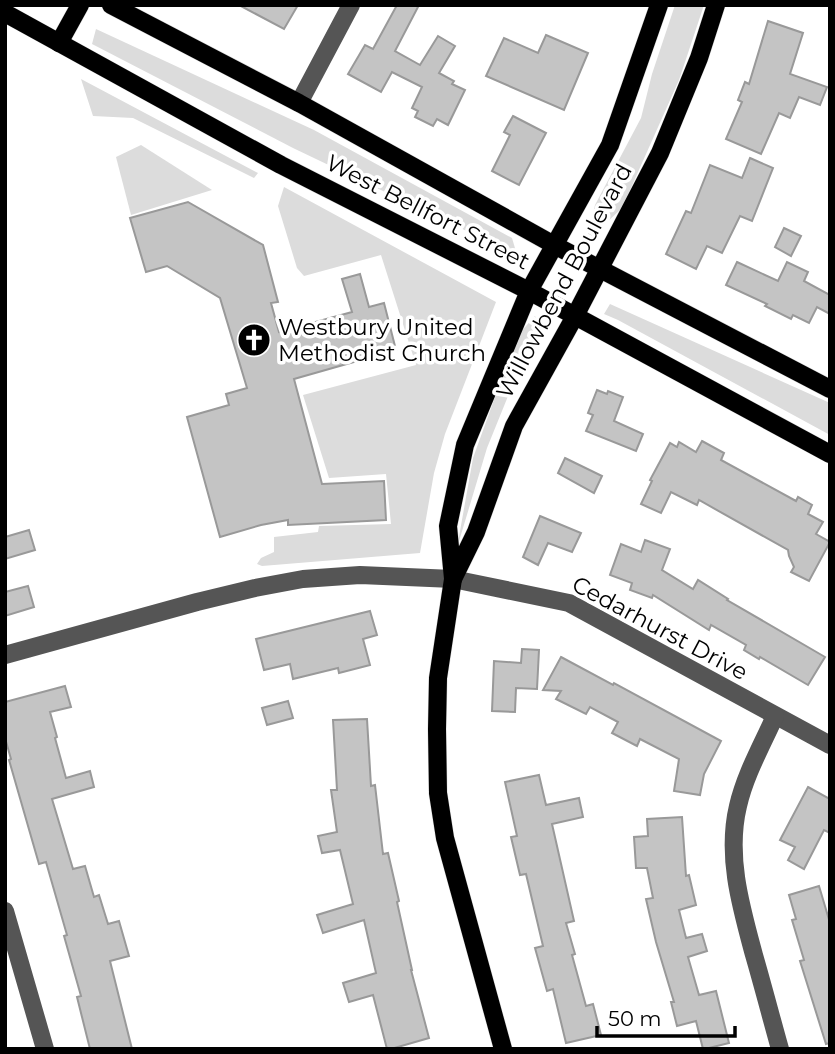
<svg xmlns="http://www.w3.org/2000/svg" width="835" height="1054" font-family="Montserrat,sans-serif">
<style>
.green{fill:#dcdcdc}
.building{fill:#c4c4c4;stroke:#999;stroke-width:2}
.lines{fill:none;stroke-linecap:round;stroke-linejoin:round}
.major-casing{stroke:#dbdbdb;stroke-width:19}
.minor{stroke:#555;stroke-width:18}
.major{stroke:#000;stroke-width:18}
.labels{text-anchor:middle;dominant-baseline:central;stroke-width:7;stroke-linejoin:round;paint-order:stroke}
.street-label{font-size:23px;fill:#000;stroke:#fff}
.poi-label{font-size:23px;fill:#000;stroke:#fff;text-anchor:start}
</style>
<rect width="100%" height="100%" fill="#fff"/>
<g class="green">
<polygon points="675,5 704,5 679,80 622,208 586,242 595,205 641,118 652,74"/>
<polygon points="96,29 314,130 512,238 517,255 293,148 92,44"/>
<polygon points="81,79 258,173 254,178 133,118 93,116"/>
<polygon points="141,145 212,190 131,215 116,157"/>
<polygon points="284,187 496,302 445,434 434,473 420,553 262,566 257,564 261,558 274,552 274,537 318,532 319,526 391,524 386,474 329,478 303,395 416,365 381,255 304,276 297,268 278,206"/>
<polygon points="610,304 830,403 830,435 618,320 604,314"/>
<polygon points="535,316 538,322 487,448 457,548 473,458 517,336"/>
</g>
<g class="building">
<polygon points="239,5 298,5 284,29"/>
<polygon points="397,5 419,5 395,51 420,65 438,36 455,46 439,73 454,81 452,84 465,90 448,125 437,119 433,126 415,117 418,111 412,108 422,87 392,72 381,92 348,74 365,45 373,49"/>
<polygon points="768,21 803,33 790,74 827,87 820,105 799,97 790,118 779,113 761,154 726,139 742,102 738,100 745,82 749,84"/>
<polygon points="546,35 588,53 564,110 486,76 504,38 538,53"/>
<polygon points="513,116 546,133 519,185 492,171 510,135 504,132"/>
<polygon points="750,158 773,168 752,221 740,216 722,253 707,246 696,269 666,254 686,211 691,213 710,165 742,178"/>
<polygon points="188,202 263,245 278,302 271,303 279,332 352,312 342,279 360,274 369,307 384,303 396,350 294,379 322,484 384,481 386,520 288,525 288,520 261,525 220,537 187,417 229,405 226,394 247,388 220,298 167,266 146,272 130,218"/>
<polygon points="784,228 801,236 791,256 775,247"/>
<polygon points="737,262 778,281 787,262 808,272 804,281 830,295 830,314 817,307 809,323 793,315 791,319 765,306 767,304 726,285"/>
<polygon points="597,390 607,394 608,391 623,397 614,421 643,434 636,451 586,431 593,415 588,413"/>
<polygon points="702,441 724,453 721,460 796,501 798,497 812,505 808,514 823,522 816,534 830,542 809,581 791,572 794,567 789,556 788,550 699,500 697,505 671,492 661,513 641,504 652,481 650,480 670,443 677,447 679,442 696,452"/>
<polygon points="565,458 602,476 594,493 558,473"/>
<polygon points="540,516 581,533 572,552 548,543 538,565 523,557"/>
<polygon points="29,530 35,550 5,559 5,537"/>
<polygon points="645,540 670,549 662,570 693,589 698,580 728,599 727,600 825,657 808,685 760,657 759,659 744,650 746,645 711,625 709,630 653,595 652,598 630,590 632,583 610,575 621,544 641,552"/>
<polygon points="28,586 34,607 5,616 5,592"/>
<polygon points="370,611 377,635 363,639 370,665 339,673 338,668 293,679 290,664 264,670 256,639"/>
<polygon points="522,649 539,650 537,689 516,688 515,712 492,711 494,661 521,663"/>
<polygon points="561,657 613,685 614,683 721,741 704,774 700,795 674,791 679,759 640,739 637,746 612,733 618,722 590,707 586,714 556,699 561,691 543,690"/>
<polygon points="65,686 71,707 50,712 57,737 55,738 66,778 90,771 94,787 52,799 73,869 85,866 94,897 99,895 108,924 119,921 129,956 110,961 132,1049 90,1049 77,997 81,996 64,936 67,935 46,862 39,864 9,760 11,759 5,738 5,702"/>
<polygon points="288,701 293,718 267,725 262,708"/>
<polygon points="367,719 371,786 375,785 383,854 388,853 399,901 397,902 412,970 411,970 429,1038 391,1049 387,1049 373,995 349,1002 343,983 376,973 364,920 323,933 317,915 353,904 340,850 322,853 318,836 337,832 331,790 337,790 333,720"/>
<polygon points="539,775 546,805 579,798 583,817 552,824 574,921 566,923 575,954 572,955 586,1006 593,1004 601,1035 566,1043 553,989 547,991 535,948 543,946 526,874 520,875 511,837 517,836 505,782"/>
<polygon points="808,787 830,799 830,833 824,830 804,869 788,860 795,847 780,840"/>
<polygon points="682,817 686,876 689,875 696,905 679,910 686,938 702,934 707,951 688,957 699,995 716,991 729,1043 705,1049 703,1049 696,1021 677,1026 671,1002 674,1002 656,942 646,899 653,898 647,868 636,868 634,837 648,836 647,819"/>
<polygon points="819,886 830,923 830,1043 826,1044 800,961 804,960 792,920 796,919 789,895"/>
</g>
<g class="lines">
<defs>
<g id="major">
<polyline points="111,5 299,103 556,246 830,389"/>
<polyline points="5,13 281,165 529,291 830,454"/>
<polyline points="59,43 80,5"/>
<polyline points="453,579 476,532 514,426 575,316 660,153 699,58 716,5"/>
<polyline points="503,1049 445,838 438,793 437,729 438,678 453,579 448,526 465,445 529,291 610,145 659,5"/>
</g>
</defs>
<use href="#major" class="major-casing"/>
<g class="minor">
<polyline points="299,103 351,5"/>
<polyline points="5,655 197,602 255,588 303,579 360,575 453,579 569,603 830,745"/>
<path d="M775,716C762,745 745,775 738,806C726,856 741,907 754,955C763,986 771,1017 780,1049"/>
<polyline points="5,911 45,1049"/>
</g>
<use href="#major" class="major"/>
</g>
<defs>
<symbol id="church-disc" viewBox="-11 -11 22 22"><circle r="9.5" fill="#000" stroke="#fff"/><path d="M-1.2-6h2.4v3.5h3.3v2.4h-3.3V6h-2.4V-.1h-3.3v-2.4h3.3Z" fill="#fff"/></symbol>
</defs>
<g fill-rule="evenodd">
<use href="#church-disc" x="235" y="321" width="38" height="38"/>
</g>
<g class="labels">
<g class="street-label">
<text transform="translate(428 212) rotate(27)">West Bellfort Street</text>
<text transform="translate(564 281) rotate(-62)">Willowbend Boulevard</text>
<text transform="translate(660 628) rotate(28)">Cedarhurst Drive</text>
</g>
<g class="poi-label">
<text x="278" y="327">Westbury United<tspan x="278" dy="26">Methodist Church</tspan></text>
</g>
</g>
<rect width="835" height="1054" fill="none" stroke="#000000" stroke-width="14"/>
<path d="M597 1026v10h138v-10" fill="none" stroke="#000000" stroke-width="3.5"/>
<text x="608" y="1026" font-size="21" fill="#000000" stroke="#ffffff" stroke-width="5" paint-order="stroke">50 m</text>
</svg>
